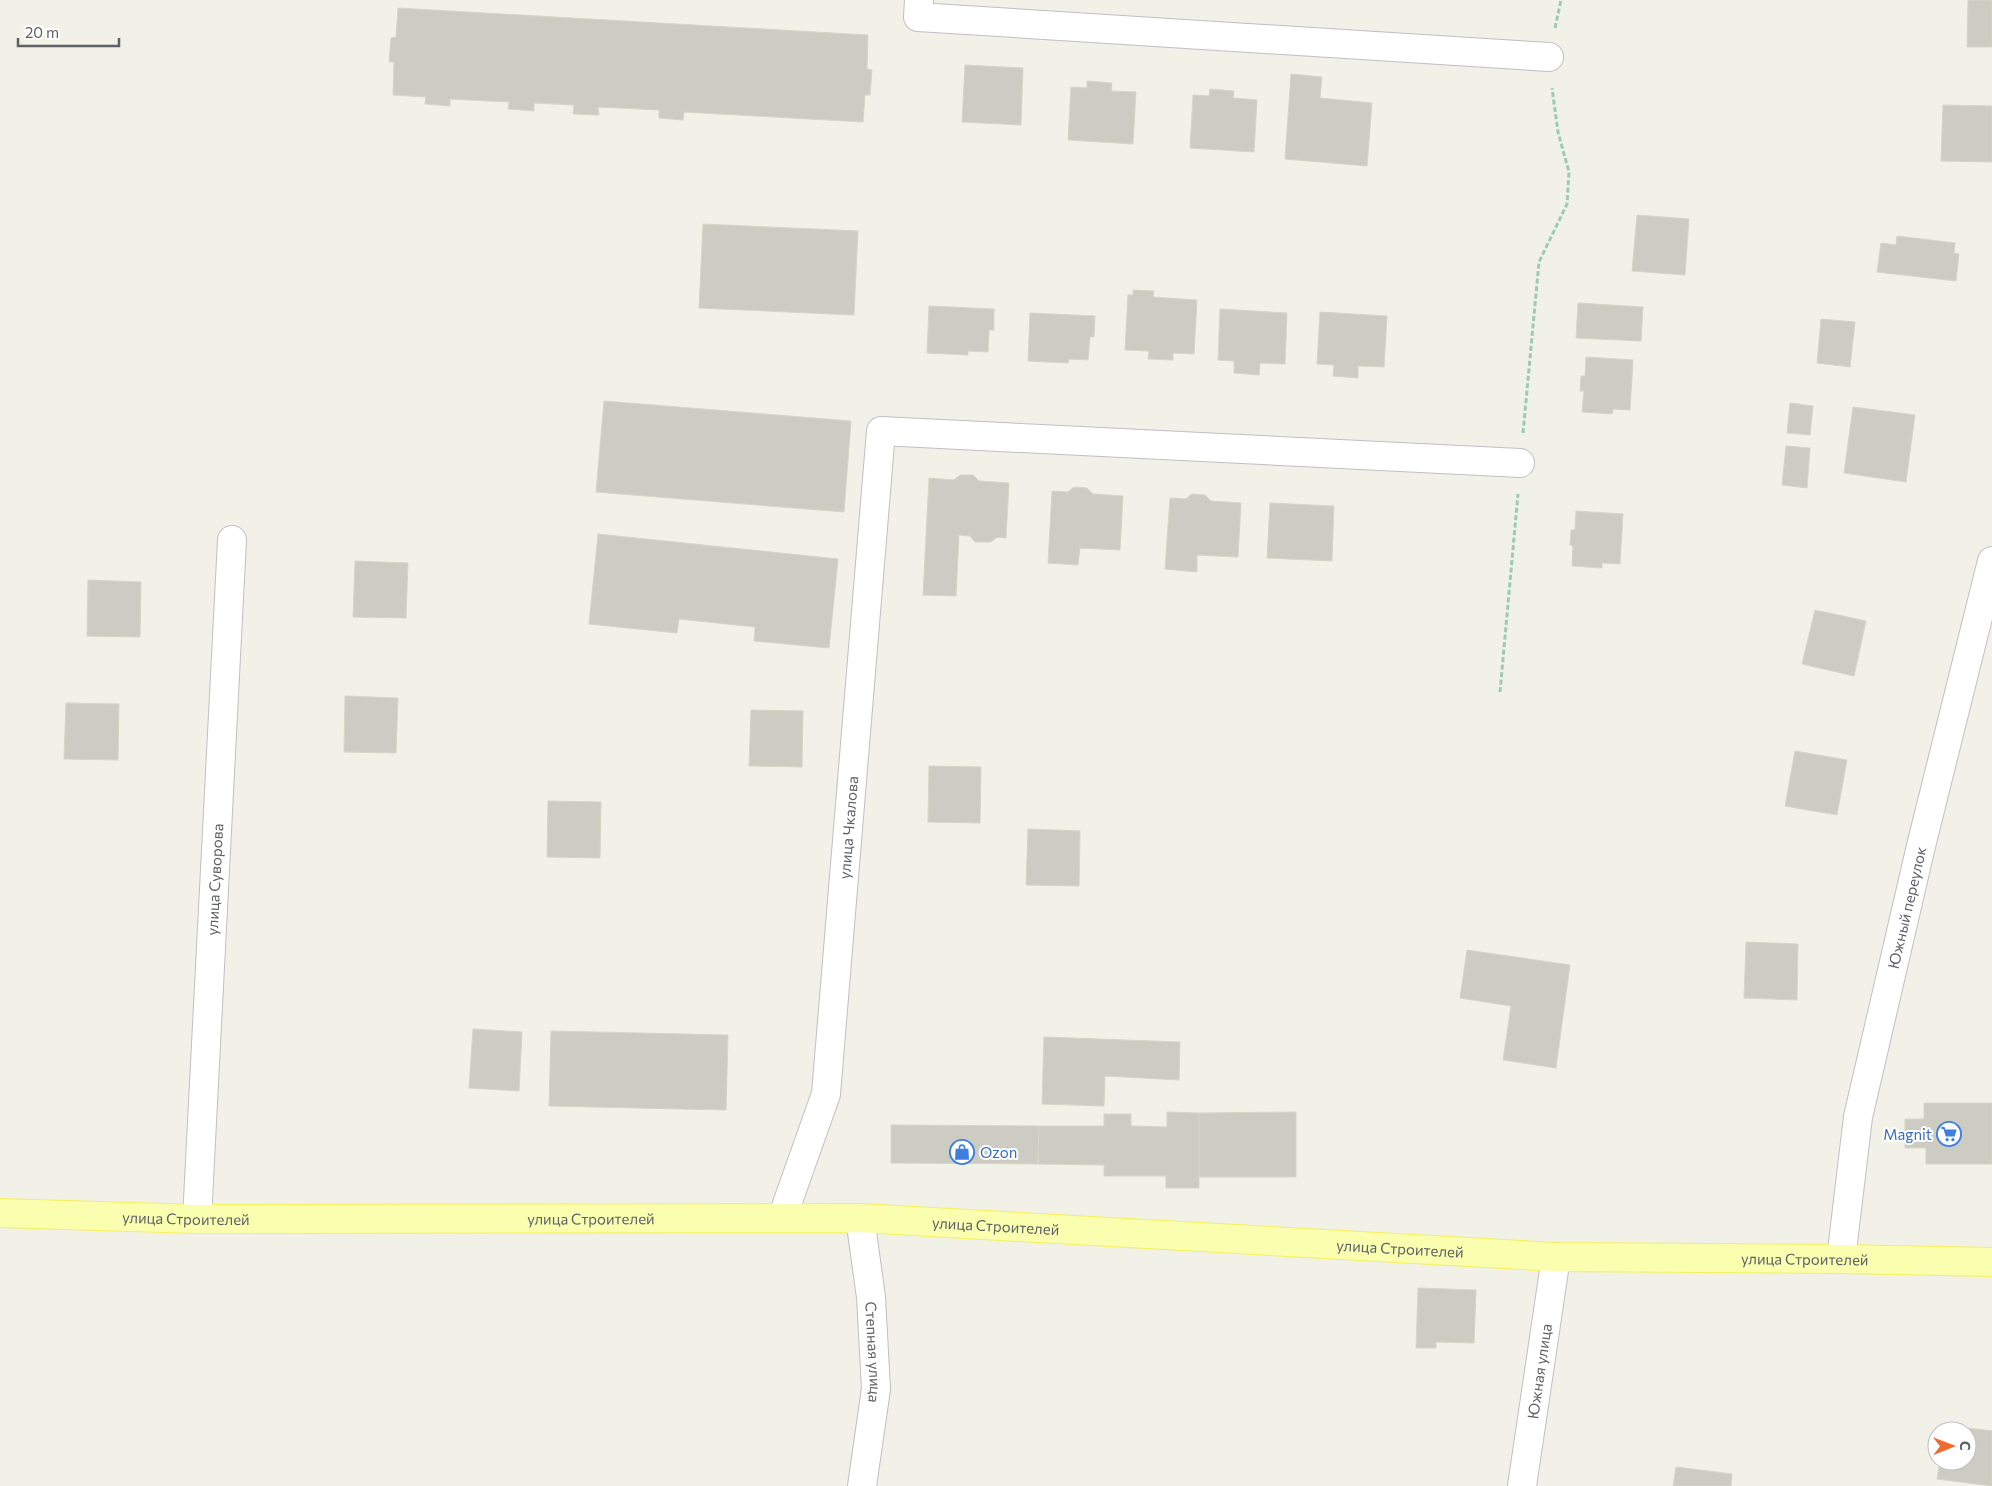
<svg xmlns="http://www.w3.org/2000/svg" width="1992" height="1486" font-family="Commissioner,sans-serif">
<style>
.building{fill:#ccccc3;stroke:#d6d5c5}
.lines{fill:none;stroke-linecap:round;stroke-linejoin:round}
.minor-casing{stroke:#bfbfc6;stroke-width:30}
.major-casing{stroke:#f7ef5b;stroke-width:30}
.path{stroke:#9ccbb4;stroke-width:3;stroke-dasharray:5 2.5;stroke-linecap:butt}
.minor{stroke:#fff;stroke-width:28}
.major{stroke:#f9ffaf;stroke-width:28}
.labels{text-anchor:middle;dominant-baseline:central;stroke-width:4;stroke-linejoin:round;paint-order:stroke}
.street-label{font-size:15px;fill:#5f6168;stroke:#fff}
.shop-label{font-size:15px;fill:#366cbe;stroke:#fff;text-anchor:end}
</style>
<rect width="100%" height="100%" fill="#f1f1e7"/>
<g class="building">
<polygon points="1968,0 1992,0 1992,47 1967,47"/>
<polygon points="398,8 868,35 867,69 872,70 870,95 865,95 863,122 684,112 683,120 659,118 659,110 598,107 599,115 573,114 574,105 534,103 534,111 508,109 509,102 450,99 450,106 425,104 426,97 393,95 394,62 389,62 391,38 396,37"/>
<polygon points="965,65 1023,68 1021,125 962,122"/>
<polygon points="1291,74 1322,77 1320,98 1372,103 1367,166 1285,159"/>
<polygon points="1087,81 1112,83 1111,91 1136,92 1133,144 1068,140 1071,87 1087,88"/>
<polygon points="1210,89 1234,91 1233,98 1257,100 1254,152 1190,148 1193,95 1209,96"/>
<polygon points="1943,105 1992,106 1992,162 1941,161"/>
<polygon points="1637,215 1689,219 1685,275 1632,271"/>
<polygon points="703,224 858,231 854,315 699,308"/>
<polygon points="1897,236 1955,243 1954,253 1959,254 1956,281 1877,272 1881,243 1896,245"/>
<polygon points="1133,290 1154,291 1153,297 1197,300 1194,354 1173,353 1173,360 1148,359 1149,351 1125,350 1128,295 1133,295"/>
<polygon points="1578,303 1643,307 1641,341 1576,338"/>
<polygon points="929,306 994,309 994,330 989,330 988,352 968,351 968,355 927,353"/>
<polygon points="1220,309 1287,313 1285,364 1260,363 1259,375 1234,373 1234,361 1218,360"/>
<polygon points="1320,312 1387,316 1384,367 1358,366 1358,378 1333,376 1334,365 1317,364"/>
<polygon points="1030,313 1095,316 1094,337 1090,337 1088,360 1069,359 1068,363 1028,361"/>
<polygon points="1821,319 1855,322 1850,367 1817,363"/>
<polygon points="1586,357 1633,360 1630,410 1613,409 1612,414 1582,412 1584,391 1580,391 1581,376 1585,376"/>
<polygon points="604,401 851,421 844,512 596,492"/>
<polygon points="1790,403 1813,406 1810,435 1787,433"/>
<polygon points="1853,407 1915,415 1906,482 1844,473"/>
<polygon points="1786,446 1810,448 1807,488 1782,485"/>
<polygon points="960,475 973,475 979,481 1009,483 1006,538 997,537 991,542 975,542 970,536 959,535 956,596 923,595 929,478 954,480"/>
<polygon points="1074,487 1087,488 1093,494 1123,496 1120,550 1080,548 1078,565 1048,563 1052,491 1068,492"/>
<polygon points="1192,494 1205,495 1211,501 1241,503 1238,557 1197,555 1197,572 1165,569 1170,498 1186,499"/>
<polygon points="1270,503 1334,506 1332,561 1267,558"/>
<polygon points="1576,511 1623,514 1620,564 1602,563 1602,568 1572,566 1573,546 1570,545 1571,530 1575,530"/>
<polygon points="598,534 838,559 829,648 754,641 755,627 679,619 677,633 589,624"/>
<polygon points="355,561 408,563 406,618 353,617"/>
<polygon points="88,580 141,582 140,637 87,636"/>
<polygon points="1815,610 1866,621 1854,676 1802,664"/>
<polygon points="345,696 398,698 396,753 344,752"/>
<polygon points="66,703 119,704 118,760 64,759"/>
<polygon points="751,710 803,711 802,767 749,766"/>
<polygon points="1795,751 1847,760 1837,815 1785,806"/>
<polygon points="929,766 981,767 980,823 928,822"/>
<polygon points="548,801 601,802 600,858 547,857"/>
<polygon points="1028,829 1080,831 1079,886 1026,885"/>
<polygon points="1746,942 1798,944 1797,1000 1744,998"/>
<polygon points="1467,950 1570,965 1556,1068 1503,1060 1511,1006 1460,998"/>
<polygon points="473,1029 522,1032 519,1091 469,1088"/>
<polygon points="551,1031 728,1035 726,1110 549,1106"/>
<polygon points="1044,1037 1180,1042 1179,1080 1105,1076 1104,1106 1042,1104"/>
<polygon points="1924,1103 1992,1103 1992,1164 1926,1164 1926,1148 1905,1148 1905,1119 1924,1119"/>
<polygon points="1167,1112 1199,1113 1199,1188 1166,1188 1166,1176 1104,1176 1104,1165 1038,1164 1039,1126 1104,1126 1104,1114 1131,1114 1131,1126 1167,1127"/>
<polygon points="1296,1112 1296,1177 1199,1177 1199,1113"/>
<polygon points="891,1125 1039,1126 1038,1164 891,1163"/>
<polygon points="1418,1288 1476,1290 1474,1343 1436,1342 1436,1348 1416,1348"/>
<polygon points="1944,1425 1992,1431 1992,1486 1937,1479 1940,1461 1967,1461 1967,1431 1944,1431"/>
<polygon points="1676,1467 1732,1474 1731,1486 1673,1486"/>
</g>
<g class="lines">
<defs>
<g id="minor">
<polyline points="919,0 918,17 1549,57"/>
<path id="s1" d="M782,1218L826,1094L881,431L1520,463"/>
<path id="s2" d="M860,1218L871,1297L876,1389L862,1486"/>
<path id="s3" d="M197,1219L232,540"/>
<path id="s4" d="M1841,1259L1858,1117L1921,846L1992,561"/>
<path id="s5" d="M1522,1486L1556,1257"/>
</g>
<g id="major">
<path id="s6" d="M0,1213L197,1219L860,1218L1556,1257L1841,1259L1992,1262"/>
</g>
</defs>
<use href="#minor" class="minor-casing"/>
<use href="#major" class="major-casing"/>
<g class="path">
<polyline points="1555,28 1561,0"/>
<polyline points="1523,433 1539,262 1567,204 1569,172 1558,132 1552,88"/>
<polyline points="1500,692 1518,494"/>
</g>
<use href="#minor" class="minor"/>
<use href="#major" class="major"/>
</g>
<defs>
<symbol id="supermarket-ring" viewBox="-11 -11 22 22"><circle r="9.5" fill="#fff" stroke="#3f7fe0" stroke-width="1.5"/><path d="M-6-5.5h2.5l.6 2H6L4.5 2H-2.5L-4.4-4H-6ZM-1.5 3.2a1.3 1.3 0 1 0 .1 0ZM3 3.2a1.3 1.3 0 1 0 .1 0Z" fill="#3f7fe0"/></symbol>
<symbol id="shop-ring" viewBox="-11 -11 22 22"><circle r="9.5" fill="#fff" stroke="#3f7fe0" stroke-width="1.5"/><path d="M-5-2.5h2.3a2.7 3.5 0 0 1 5.4 0H5L5.5 6h-11ZM-1.5-2.5h3a1.5 2.3 0 0 0-3 0Z" fill="#3f7fe0"/></symbol>
</defs>
<g fill-rule="evenodd">
<use href="#supermarket-ring" x="1935" y="1120" width="28" height="28"/>
<use href="#shop-ring" x="948" y="1138" width="28" height="28"/>
</g>
<g class="labels">
<g class="street-label">
<text stroke="none"><textPath href="#s1" startOffset="399">улица Чкалова</textPath></text>
<text stroke="none"><textPath href="#s3" startOffset="340">улица Суворова</textPath></text>
<text stroke="none"><textPath href="#s4" startOffset="358">Южный переулок</textPath></text>
<text stroke="none"><textPath href="#s6" startOffset="186">улица Строителей</textPath></text>
<text stroke="none"><textPath href="#s6" startOffset="591">улица Строителей</textPath></text>
<text stroke="none"><textPath href="#s6" startOffset="996">улица Строителей</textPath></text>
<text stroke="none"><textPath href="#s6" startOffset="1401">улица Строителей</textPath></text>
<text stroke="none"><textPath href="#s6" startOffset="1806">улица Строителей</textPath></text>
<text stroke="none"><textPath href="#s2" startOffset="135">Степная улица</textPath></text>
<text stroke="none"><textPath href="#s5" startOffset="116">Южная улица</textPath></text>
</g>
<g class="shop-label">
<text x="1932" y="1134">Magnit</text>
<text x="980" y="1152" text-anchor="start">Ozon</text>
</g>
</g>
<g transform="translate(1952 1446) rotate(89)"><circle r="24" fill="#ffffff" stroke="#bfc0c3"/>
<path d="M0-4L9 19L0 12L-9 19Z" fill="#f06b2f"/>
<text y="-8" font-size="14" font-weight="bold" text-anchor="middle" fill="#5f6168">С</text>
</g>
<path d="M18 38v8h101v-8" fill="none" stroke="#5f6168" stroke-width="2.5"/>
<text x="25" y="38" font-size="15" fill="#5f6168" stroke="#ffffff" stroke-width="4" paint-order="stroke">20 m</text>
</svg>
